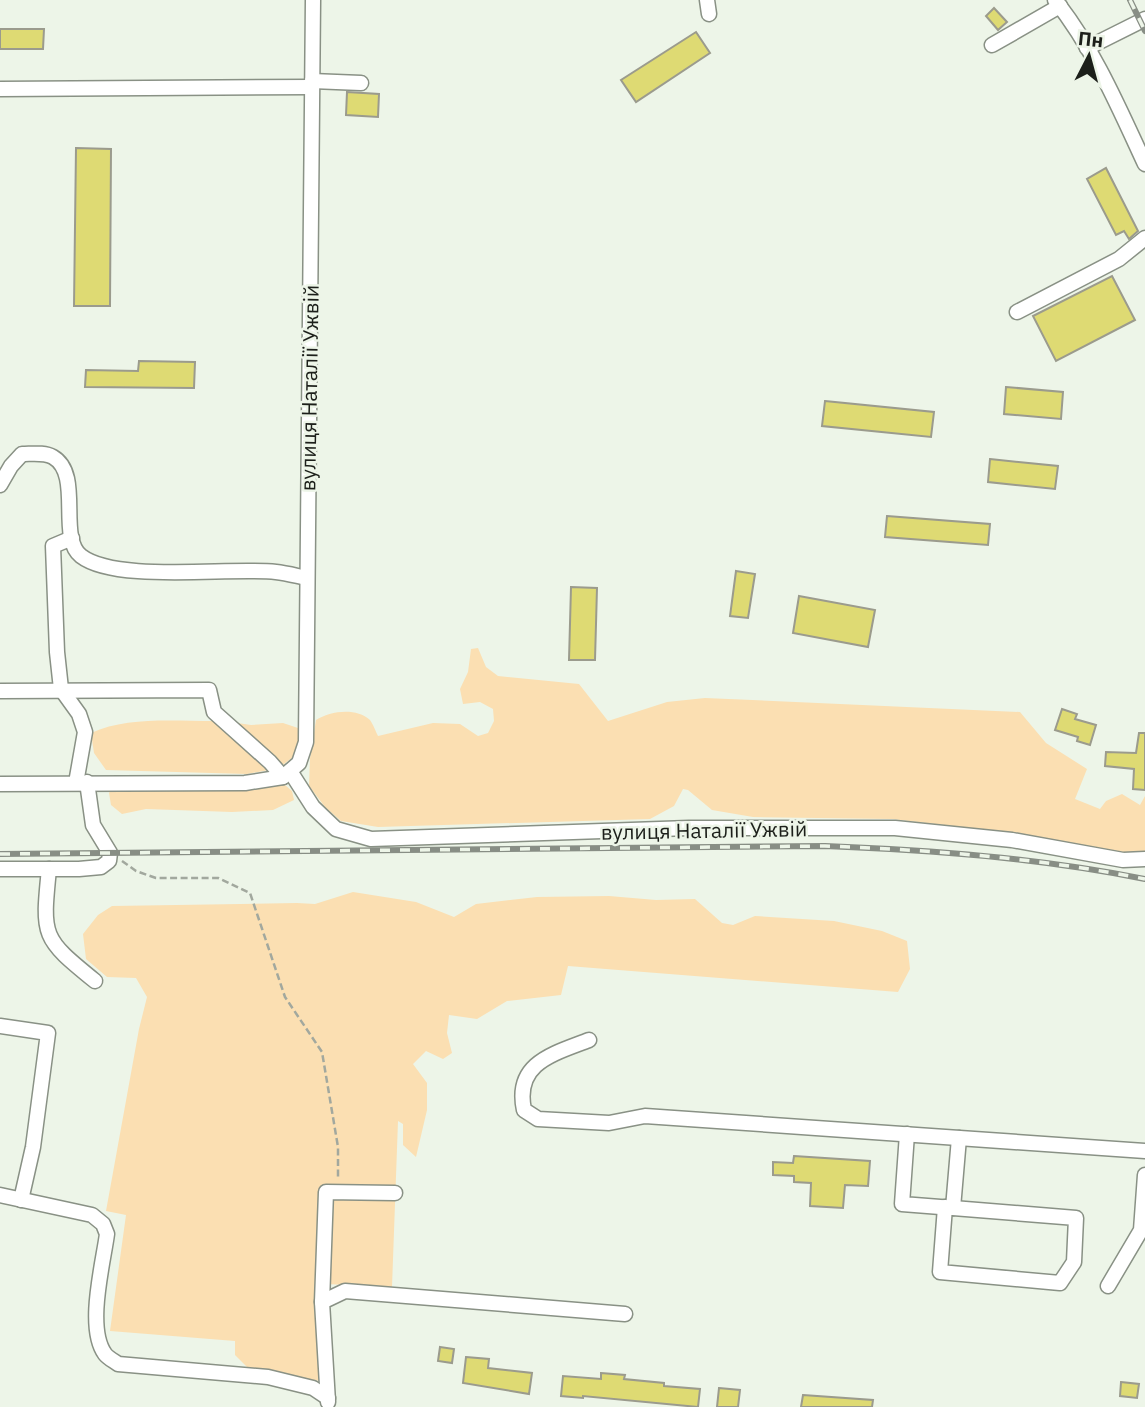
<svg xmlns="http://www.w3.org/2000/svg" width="1145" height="1407" font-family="'IBM Plex Sans',sans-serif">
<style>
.green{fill:#fbdfb2}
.building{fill:#deda73;stroke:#9b9b8d;stroke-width:2}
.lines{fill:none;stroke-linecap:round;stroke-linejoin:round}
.minor-casing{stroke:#899185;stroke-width:17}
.path{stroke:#a2a89e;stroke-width:2.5;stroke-dasharray:7 3.5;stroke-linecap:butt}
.minor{stroke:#fff;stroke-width:14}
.rail-casing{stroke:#888e85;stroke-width:6}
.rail{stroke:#edf5e8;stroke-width:3.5;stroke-dasharray:10;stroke-linecap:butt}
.labels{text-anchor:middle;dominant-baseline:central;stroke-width:5;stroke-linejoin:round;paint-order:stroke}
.street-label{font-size:21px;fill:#1c1f1a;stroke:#edf5e8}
</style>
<rect width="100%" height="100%" fill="#edf5e8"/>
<g class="green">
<path d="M478,648L486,667L498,676L579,684L608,721L667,702L705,698L1020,712L1046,743L1087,769L1075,799L1100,809L1106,801L1122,794L1140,805L1145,796V853H1121L979,829L892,819L753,817L712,810L688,790L683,789L674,806L650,819L378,827L341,821L325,807L309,786L310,758L316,720C330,711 356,707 370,720C373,724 376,732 378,736L433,723L460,724L478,736L488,733L494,721L493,709L480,702L463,704L460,689L468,672L471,649Z"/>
<path d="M224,721L251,725L283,723L298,728L299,741L293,757L279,768L247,774L106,770L94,753L91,733C130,715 181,722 224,721Z"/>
<polygon points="285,785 292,791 294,800 273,810 232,812 146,809 122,814 111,805 109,793 112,788 246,789"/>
<polygon points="353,892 416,902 454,917 476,904 537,897 609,896 656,900 695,899 722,923 733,925 755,916 834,921 882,931 907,941 910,969 898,992 568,966 561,995 507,1001 477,1019 449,1015 447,1033 452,1053 443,1059 426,1051 413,1064 427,1083 427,1110 416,1157 403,1145 403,1124 398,1121 392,1287 325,1284 321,1381 252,1372 235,1355 235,1341 110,1331 126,1215 106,1211 139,1029 147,997 136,978 107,977 86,959 83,934 98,915 112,906 297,903 315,904"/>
</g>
<g class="building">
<polygon points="994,8 1007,22 998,30 986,16"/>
<polygon points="0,29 44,29 43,49 0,49"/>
<polygon points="696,32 710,53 636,102 621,80"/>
<polygon points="347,92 379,94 378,117 346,115"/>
<polygon points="76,148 111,149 110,306 74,306"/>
<polygon points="1106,168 1138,231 1129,239 1124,231 1116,235 1087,179"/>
<polygon points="1112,276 1135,320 1056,361 1033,316"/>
<polygon points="139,361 195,362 194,388 85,387 86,370 138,371"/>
<polygon points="1006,387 1063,392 1061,419 1004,414"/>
<polygon points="825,401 934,412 931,437 822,426"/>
<polygon points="990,459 1058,466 1055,489 988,482"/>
<polygon points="887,516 990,524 988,545 885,537"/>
<polygon points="736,571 755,574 748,618 730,616"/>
<polygon points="571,587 597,588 595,660 569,660"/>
<polygon points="799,596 875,610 868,647 793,633"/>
<polygon points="1062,709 1077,714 1075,719 1096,725 1090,745 1077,741 1078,737 1055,730"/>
<polygon points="1139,733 1145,733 1145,790 1133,789 1134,769 1105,766 1106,752 1136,753"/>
<polygon points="794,1156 870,1161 868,1186 845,1185 843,1208 810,1206 811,1183 794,1182 794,1176 773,1175 773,1162 793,1163"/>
<polygon points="440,1347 454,1349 452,1363 438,1361"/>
<polygon points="466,1357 489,1359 488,1368 532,1373 529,1394 463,1383"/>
<polygon points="601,1373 625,1375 624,1379 664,1383 664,1386 700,1389 698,1407 583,1396 583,1398 561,1396 563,1376 601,1379"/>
<polygon points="1121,1382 1139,1384 1137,1398 1120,1396"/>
<polygon points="719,1388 740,1390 738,1407 717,1407"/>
<polygon points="803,1395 873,1400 872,1407 801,1407"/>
</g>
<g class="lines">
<defs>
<g id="minor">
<polyline points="707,0 709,14"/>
<path d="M1055,0C1094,49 1119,108 1145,164"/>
<polyline points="992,45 1060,6"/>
<polyline points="1087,48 1145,19"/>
<polyline points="312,81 361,83"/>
<polyline points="0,89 312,87"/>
<polyline points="1017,312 1119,259 1145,238"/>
<path d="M0,485L11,466L22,454C32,454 44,452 53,457C83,474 57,537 81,556C116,583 229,567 276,572C286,573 297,576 307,578"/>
<polyline points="72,538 53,546 57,652 61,689 79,714 85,732 76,783"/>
<polyline points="0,691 209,690 214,712 270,762 283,777"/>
<polyline points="290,771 313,807 336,829 371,839 689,828 895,828 1012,840 1123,860 1145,859"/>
<polyline points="0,784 245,783 283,777 299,763 306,742 313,0"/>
<polyline points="0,869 79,869 101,867 109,861 110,853 93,825 87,782"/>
<path d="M49,869C42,937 42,938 95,981"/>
<polyline points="0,1026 48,1033 33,1147 21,1200"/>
<path d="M589,1040C553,1054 514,1063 524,1110L538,1119L609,1123L645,1116L1145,1151"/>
<polyline points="907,1134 902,1204 953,1208 959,1138"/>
<path d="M0,1195L92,1215L103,1224L107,1234C103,1264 86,1328 105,1354C108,1358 114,1361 118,1364L268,1377L313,1388L328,1398"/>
<polyline points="945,1207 940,1272 1060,1283 1074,1262 1076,1218 953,1208"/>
<polyline points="1108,1286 1141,1230 1145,1175"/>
<polyline points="322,1302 326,1192 395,1193"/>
<polyline points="328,1402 322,1302 345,1291 625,1314"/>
</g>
</defs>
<use href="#minor" class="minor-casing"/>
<polyline class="path" points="122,861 136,871 156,878 218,878 250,893 285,997 322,1052 338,1147 338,1180"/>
<use href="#minor" class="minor"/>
<defs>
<g id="rail">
<polyline points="1130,0 1145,31"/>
<path d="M0,854L825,846C933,850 1039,858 1145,879"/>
</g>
</defs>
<use href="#rail" class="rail-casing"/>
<use href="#rail" class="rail"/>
</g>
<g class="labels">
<g class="street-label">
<text transform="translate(309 388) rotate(-89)">вулиця Наталії Ужвій</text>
<text transform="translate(704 830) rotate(-1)">вулиця Наталії Ужвій</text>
</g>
</g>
<g transform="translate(1089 56) rotate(6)" stroke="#edf5e8" stroke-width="5" paint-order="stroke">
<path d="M0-5L12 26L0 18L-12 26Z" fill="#1c1f1a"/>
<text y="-10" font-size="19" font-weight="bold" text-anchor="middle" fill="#1c1f1a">Пн</text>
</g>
</svg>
